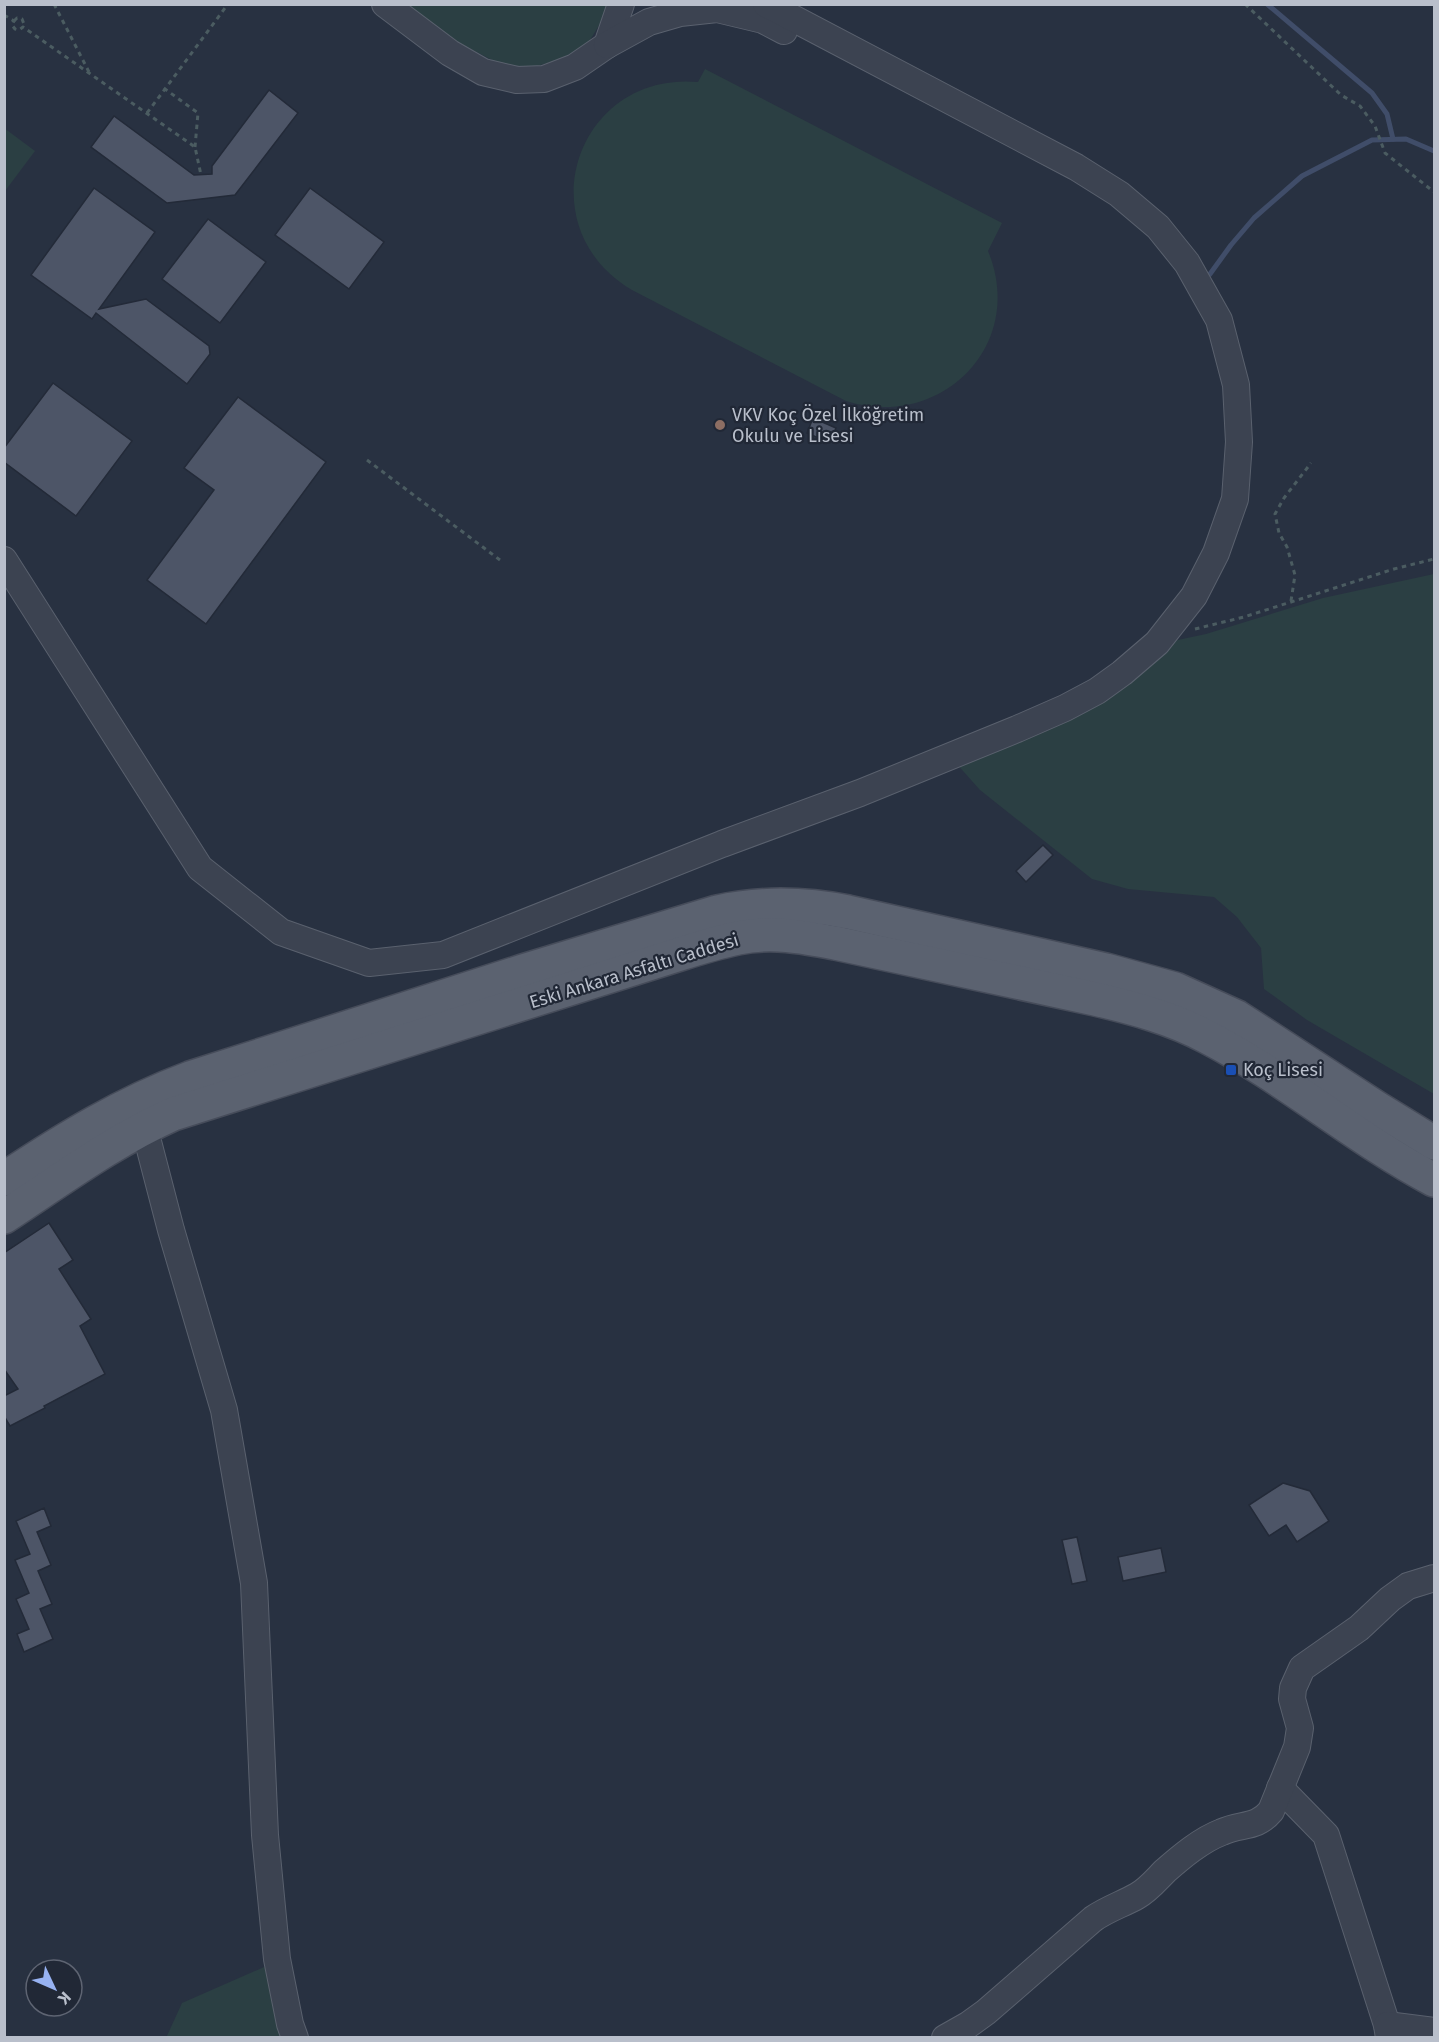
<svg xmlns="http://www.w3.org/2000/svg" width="1439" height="2042" font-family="'Fira Sans',sans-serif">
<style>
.green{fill:#2b3f43}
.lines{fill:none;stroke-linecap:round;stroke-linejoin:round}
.stream{stroke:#404d69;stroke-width:5}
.building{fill:#4d5567;stroke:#232a38;stroke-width:1.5}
.minor-casing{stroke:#5a616e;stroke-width:28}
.major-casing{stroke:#464c5a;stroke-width:36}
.path{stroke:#4b5c61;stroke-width:3;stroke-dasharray:4.5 4.5;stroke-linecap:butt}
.minor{stroke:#3c4351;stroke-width:26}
.major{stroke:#5b6270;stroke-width:33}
.education-dot{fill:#8d6e63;stroke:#212836;stroke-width:2}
.transit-dot{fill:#1a4fb4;stroke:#212836;stroke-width:2}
.labels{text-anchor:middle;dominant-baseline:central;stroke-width:4.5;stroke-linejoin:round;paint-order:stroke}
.poi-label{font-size:18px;fill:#b9bfcb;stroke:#212836;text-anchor:start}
.street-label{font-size:18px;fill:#b9bfcb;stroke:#212836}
</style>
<rect width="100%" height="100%" fill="#283141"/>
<g class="green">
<polygon points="402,5 607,5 606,14 587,45 562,59 526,69 494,61 451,39"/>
<path d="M705,69L1002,223L988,251C1027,345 941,431 846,401L632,290C525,227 576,71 698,82Z"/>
<polygon points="4,128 35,151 5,191 4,191"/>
<polygon points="1434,574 1434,1094 1307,1020 1264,989 1261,948 1237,917 1214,897 1128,889 1092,879 980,790 955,762 1173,641 1206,634 1323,598"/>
<polygon points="271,1964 284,2037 166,2038 182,2003"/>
</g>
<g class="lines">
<g class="stream">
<polyline points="1267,4 1372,93 1387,114 1393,139"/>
<polyline points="1210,274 1231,245 1254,218 1302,176 1372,140 1406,139 1434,151"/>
</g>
</g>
<g class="building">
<polygon points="269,90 298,113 235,195 167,203 91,147 114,116 194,175 212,174 212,166"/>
<polygon points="94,188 155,232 99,309 146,299 209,346 210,354 187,384 96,313 92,319 31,275"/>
<polygon points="310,188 384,242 349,289 275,235"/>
<polygon points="208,219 266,262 220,323 162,279"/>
<polygon points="53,383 132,441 76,516 4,462 4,448"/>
<polygon points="238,397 326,462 206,624 147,580 214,490 184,468"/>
<polygon points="813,418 836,428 830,443 807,433"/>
<polygon points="1043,845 1053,855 1026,882 1016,871"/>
<polygon points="49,1223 73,1260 59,1269 91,1319 80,1326 105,1374 44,1406 45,1408 10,1426 4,1416 4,1396 18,1389 4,1369 4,1253"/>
<polygon points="1283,1483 1310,1491 1329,1521 1297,1542 1286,1525 1269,1536 1249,1505"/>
<polygon points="44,1508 51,1526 37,1532 51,1565 38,1571 52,1604 40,1609 53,1639 24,1652 17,1634 29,1629 16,1599 29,1593 15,1560 30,1554 16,1521"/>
<polygon points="1077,1537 1087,1581 1072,1584 1062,1540"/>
<polygon points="1161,1548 1166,1572 1123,1581 1118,1557"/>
</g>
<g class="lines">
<defs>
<g id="minor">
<polyline points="385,4 450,53 483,72 517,80 544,79 575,67 607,45 621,4"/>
<polyline points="607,45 649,22 680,13 717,9 763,20 784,31"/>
<polyline points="4,560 200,868 281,932 369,963 443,955 722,844 860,793 1017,729 1065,708 1097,691 1122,673 1157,643 1194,596 1216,553 1235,499 1239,442 1236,385 1219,320 1187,263 1158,227 1119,194 1076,167 766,4"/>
<polyline points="140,1111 171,1230 224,1410 254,1583 265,1835 277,1959 290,2024 295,2038"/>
<polyline points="1280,1788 1326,1835 1387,2025 1389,2038"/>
<polyline points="1387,2025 1434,2031"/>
<path d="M945,2038L968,2025L986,2012L1093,1919C1107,1909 1123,1904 1137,1896C1148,1890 1156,1880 1165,1871C1181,1857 1201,1840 1222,1832C1241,1823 1256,1829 1271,1811L1297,1747L1300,1728L1292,1699L1293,1688L1302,1668L1359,1628L1390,1599L1408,1586L1434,1578"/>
</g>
<g id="major">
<path d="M4,1179C64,1139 123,1103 190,1078L523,971L717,912C762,902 803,903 848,912L1106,970L1175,989L1237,1017L1377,1108L1434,1143"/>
<path d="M4,1217C59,1181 113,1141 173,1114L680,954C699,948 719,942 738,938C771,931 803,937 835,943L1095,999C1133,1008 1172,1018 1207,1037C1286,1078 1355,1138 1434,1180"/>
</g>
</defs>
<use href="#minor" class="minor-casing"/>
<use href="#major" class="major-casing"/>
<g class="path">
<polyline points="54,4 89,72"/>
<polyline points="1245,4 1341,95 1360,106 1375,126 1385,153 1434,192"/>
<polyline points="4,15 14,21 12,25 15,29 19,30 23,27 195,147 201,175"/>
<polyline points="14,21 17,18 22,19 24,24 23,27"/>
<polyline points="147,113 165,89"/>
<polyline points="195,147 198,113 165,89 228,4"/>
<polyline points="367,460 500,560"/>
<polyline points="1291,601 1295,575 1287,547 1279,533 1275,514 1284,498 1311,463"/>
<polyline points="1195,629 1244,617 1394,569 1434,559"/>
</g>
<use href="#minor" class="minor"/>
<use href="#major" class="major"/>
</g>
<circle class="education-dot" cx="720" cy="425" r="6"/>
<rect class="transit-dot" x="1225" y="1064" width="12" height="12" rx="3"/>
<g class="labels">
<g class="poi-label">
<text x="732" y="415">VKV Koç Özel İlköğretim<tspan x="732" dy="21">Okulu ve Lisesi</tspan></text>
<text x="1243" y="1070">Koç Lisesi</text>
</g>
<g class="street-label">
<text transform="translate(634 971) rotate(-17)">Eski Ankara Asfaltı Caddesi</text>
</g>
</g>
<rect width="1439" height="2042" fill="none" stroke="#b9bfcb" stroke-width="12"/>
<g transform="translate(54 1988) rotate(134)"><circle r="28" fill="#212836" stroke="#5e6472" stroke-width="1.5"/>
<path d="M0-4.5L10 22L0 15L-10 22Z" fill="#97b2f2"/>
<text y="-9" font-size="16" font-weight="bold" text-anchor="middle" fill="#b9bfcb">K</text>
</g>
</svg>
